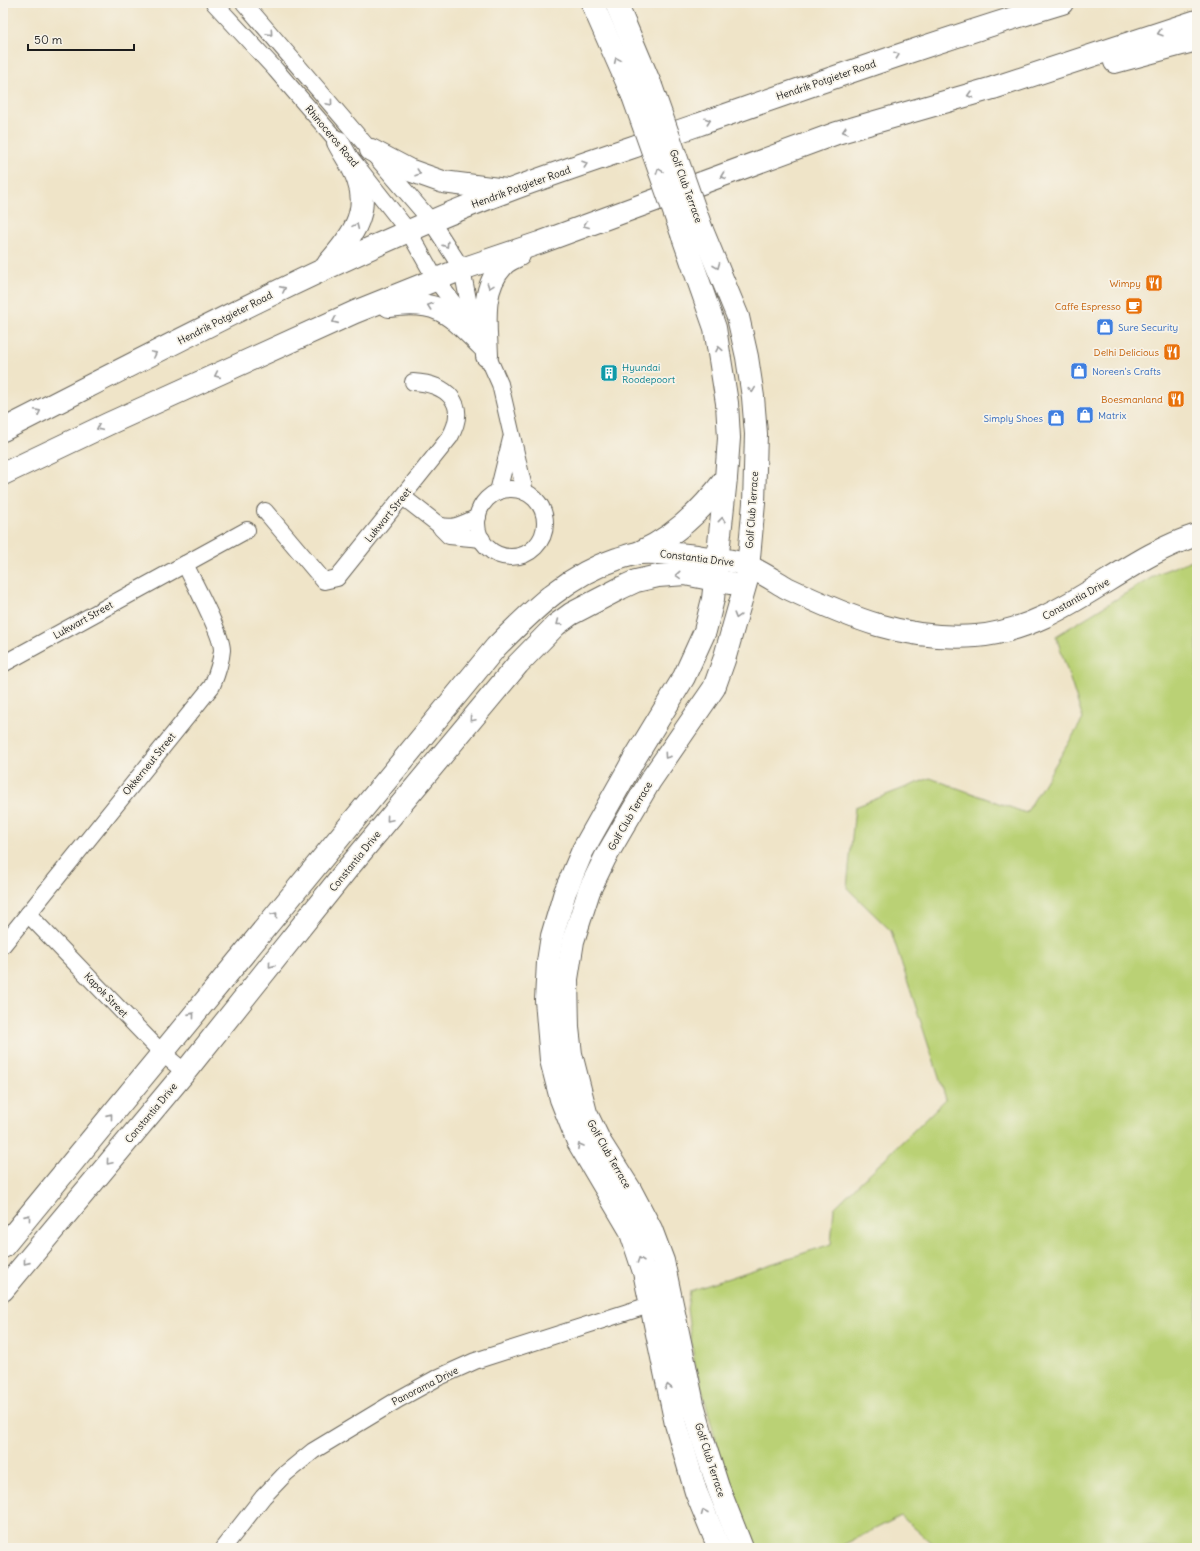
<svg xmlns="http://www.w3.org/2000/svg" width="1200" height="1551" font-family="Delius,sans-serif">
<style>
.green{fill:#bad175;stroke:#6b7648}
.lines{fill:none;stroke-linecap:round;stroke-linejoin:round}
.street-casing{stroke:#666258;stroke-width:18}
.secondary-casing{stroke:#666258;stroke-width:24}
.street{stroke:#fff;stroke-width:16}
.secondary{stroke:#fff;stroke-width:22}
.secondary-bridge-casing{stroke:#666258;stroke-width:24;stroke-linecap:butt}
.secondary-bridge{stroke:#fff;stroke-width:22}
.oneway{stroke:#999}
.labels{text-anchor:middle;dominant-baseline:central;stroke-width:3.5;stroke-linejoin:round;paint-order:stroke}
.street-label{font-size:10px;fill:#1c1c1c;stroke:#f7f3e8}
.food-label{font-size:10px;fill:#c56008;stroke:#f7f3e8;text-anchor:end}
.shop-label{font-size:10px;fill:#366cbe;stroke:#f7f3e8;text-anchor:start}
.culture-label{font-size:10px;fill:#0d838f;stroke:#f7f3e8;text-anchor:start}
</style>
<rect width="100%" height="100%" fill="#f7f3e8"/>
<filter id="ink" filterUnits="userSpaceOnUse"><feTurbulence type="fractalNoise" baseFrequency=".025" numOctaves="2"/><feDisplacementMap in="SourceGraphic" scale="8" xChannelSelector="R" yChannelSelector="G"/><feConvolveMatrix kernelMatrix="1 2 1 2 8 2 1 2 1" color-interpolation-filters="sRGB"/></filter>
<filter id="wash" filterUnits="userSpaceOnUse"><feTurbulence type="fractalNoise" baseFrequency=".012" numOctaves="4" result="noise"/><feDisplacementMap in="SourceGraphic" scale="16" xChannelSelector="R" yChannelSelector="G"/><feGaussianBlur stdDeviation="0.9" result="paint"/><feColorMatrix in="noise" values="0 0 0 0 0 0 0 0 0 0 0 0 0 0 0 0 0 1.4 0 .05"/><feComposite in="paint" operator="in"/></filter>
<g filter="url(#wash)">
<rect width="100%" height="100%" fill="#efe4c8"/>
<polygon class="green" points="1197,558 1197,1548 937,1548 901,1516 837,1548 752,1548 727,1483 694,1360 687,1309 690,1291 831,1244 834,1208 946,1099 891,931 847,888 855,807 930,778 1026,813 1083,719 1056,636 1159,573"/>
</g>
<g filter="url(#ink)">
<g class="lines">
<defs>
<g id="street">
<polyline points="214,3 275,69 338,142 409,232 436,280 470,325"/>
<polyline points="244,3 431,221 462,269 473,325"/>
<polyline points="483,346 500,384 525,492"/>
<circle cx="511" cy="523" r="34"/>
<polyline points="498,492 511,439"/>
<path d="M403,497L439,525C454,530 464,523 478,517"/>
<path d="M265,511L324,581L337,578L450,437C469,403 447,384 413,382"/>
<polyline points="441,528 449,536 482,539"/>
<polyline points="3,664 247,530"/>
<polyline points="28,914 162,1053 185,1072"/>
<path d="M3,945L212,686C217,674 221,663 222,650C222,634 193,581 185,564"/>
<polyline points="223,1548 263,1497 286,1473 313,1451 399,1399 437,1378 475,1361 662,1301"/>
</g>
<g id="secondary">
<polyline points="592,3 633,96"/>
<polyline points="616,3 651,86"/>
<polyline points="1115,62 1197,40"/>
<polyline points="371,150 409,170 443,182 506,190"/>
<polyline points="702,230 738,317 747,357 753,397 756,434 754,503 747,579 724,660 714,688 650,781 605,858 589,891 573,941 567,979 568,1028 571,1054 586,1113 600,1142 631,1191 651,1229 663,1261 693,1404 704,1443 718,1487 742,1548"/>
<polyline points="682,234 715,328 727,403 729,438 726,478 713,599 705,631 684,677 633,761 583,850 565,892 552,936 548,962 546,1000 551,1060 561,1099 578,1142 630,1230 644,1272 676,1424 696,1492 719,1548"/>
<path d="M328,264C349,240 371,214 358,180C354,167 344,154 338,142"/>
<path d="M389,306C440,299 449,313 483,346"/>
<path d="M487,356C486,325 480,289 503,265C507,260 514,258 519,255"/>
<path d="M3,430C145,358 286,283 432,221C518,184 608,156 697,125C818,83 939,40 1062,3"/>
<polyline points="3,474 108,424 355,312 462,269 539,243 837,133 993,88 1197,21"/>
<path d="M640,552C676,536 703,509 726,478"/>
<path d="M3,1247L496,647C532,611 567,575 617,559C624,557 632,554 639,553C659,552 678,554 697,556C714,559 735,559 750,567C763,573 775,581 787,588C851,618 904,641 976,636C1061,629 1120,559 1197,535"/>
<polyline points="3,1290 185,1072 348,868 518,664 556,625 571,614 621,588 636,581 658,576 685,574 730,583"/>
</g>
</defs>
<use href="#street" class="street-casing"/>
<use href="#secondary" class="secondary-casing"/>
<use href="#street" class="street"/>
<use href="#secondary" class="secondary"/>
<defs>
<g id="secondary-bridge">
<polyline points="651,86 702,230"/>
<polyline points="633,96 682,234"/>
</g>
</defs>
<use href="#secondary-bridge" class="secondary-bridge-casing"/>
<use href="#secondary-bridge" class="secondary-bridge"/>
</g>
<defs><path id="oneway-chevron" d="M-2-3.5L2.5 0L-2 3.5" fill="none" stroke-width="1.6" stroke-linecap="round" stroke-linejoin="round"/></defs>
<g class="oneway">
<use href="#oneway-chevron" transform="translate(270 33) rotate(49)"/>
<use href="#oneway-chevron" transform="translate(1160 33) rotate(162)"/>
<use href="#oneway-chevron" transform="translate(897 55) rotate(-19)"/>
<use href="#oneway-chevron" transform="translate(617 60) rotate(-114)"/>
<use href="#oneway-chevron" transform="translate(970 95) rotate(164)"/>
<use href="#oneway-chevron" transform="translate(330 103) rotate(50)"/>
<use href="#oneway-chevron" transform="translate(708 121) rotate(-19)"/>
<use href="#oneway-chevron" transform="translate(845 131) rotate(164)"/>
<use href="#oneway-chevron" transform="translate(585 164) rotate(-19)"/>
<use href="#oneway-chevron" transform="translate(659 171) rotate(-110)"/>
<use href="#oneway-chevron" transform="translate(418 173) rotate(19)"/>
<use href="#oneway-chevron" transform="translate(723 176) rotate(160)"/>
<use href="#oneway-chevron" transform="translate(586 225) rotate(159)"/>
<use href="#oneway-chevron" transform="translate(356 226) rotate(-66)"/>
<use href="#oneway-chevron" transform="translate(446 245) rotate(57)"/>
<use href="#oneway-chevron" transform="translate(717 266) rotate(68)"/>
<use href="#oneway-chevron" transform="translate(490 286) rotate(110)"/>
<use href="#oneway-chevron" transform="translate(283 289) rotate(-27)"/>
<use href="#oneway-chevron" transform="translate(430 306) rotate(-161)"/>
<use href="#oneway-chevron" transform="translate(335 321) rotate(156)"/>
<use href="#oneway-chevron" transform="translate(719 349) rotate(-101)"/>
<use href="#oneway-chevron" transform="translate(154 354) rotate(-27)"/>
<use href="#oneway-chevron" transform="translate(217 375) rotate(156)"/>
<use href="#oneway-chevron" transform="translate(752 390) rotate(82)"/>
<use href="#oneway-chevron" transform="translate(38 412) rotate(-27)"/>
<use href="#oneway-chevron" transform="translate(99 428) rotate(155)"/>
<use href="#oneway-chevron" transform="translate(722 520) rotate(-84)"/>
<use href="#oneway-chevron" transform="translate(678 575) rotate(176)"/>
<use href="#oneway-chevron" transform="translate(737 616) rotate(106)"/>
<use href="#oneway-chevron" transform="translate(559 623) rotate(142)"/>
<use href="#oneway-chevron" transform="translate(472 719) rotate(130)"/>
<use href="#oneway-chevron" transform="translate(667 756) rotate(125)"/>
<use href="#oneway-chevron" transform="translate(389 819) rotate(130)"/>
<use href="#oneway-chevron" transform="translate(275 915) rotate(-51)"/>
<use href="#oneway-chevron" transform="translate(271 965) rotate(129)"/>
<use href="#oneway-chevron" transform="translate(192 1015) rotate(-51)"/>
<use href="#oneway-chevron" transform="translate(110 1116) rotate(-51)"/>
<use href="#oneway-chevron" transform="translate(580 1146) rotate(-119)"/>
<use href="#oneway-chevron" transform="translate(109 1162) rotate(130)"/>
<use href="#oneway-chevron" transform="translate(28 1217) rotate(-51)"/>
<use href="#oneway-chevron" transform="translate(640 1260) rotate(-109)"/>
<use href="#oneway-chevron" transform="translate(26 1262) rotate(129)"/>
<use href="#oneway-chevron" transform="translate(668 1387) rotate(-102)"/>
<use href="#oneway-chevron" transform="translate(704 1512) rotate(-112)"/>
</g>
</g>
<defs>
<symbol id="restaurant-square" viewBox="-11 -11 22 22"><rect x="-9" y="-9" width="18" height="18" rx="4" fill="#e8710a" stroke="#f7f3e8"/><path d="M-5-6h1v4h1v-4h1v4h1v-4h1v5L-1.5 .5V6h-2V.5L-5-1ZM5-6V6H3V1.5H1.5Q1.5-4 5-6Z" fill="#fff"/></symbol>
<symbol id="cafe-square" viewBox="-11 -11 22 22"><rect x="-9" y="-9" width="18" height="18" rx="4" fill="#e8710a" stroke="#f7f3e8"/><path d="M-5.5-4.5H6V0H3Q3 3.5 0 3.5H-2.5Q-5.5 3.5-5.5 0ZM3-3.2v2h1.7v-2ZM-6 4.5H4V6H-6Z" fill="#fff"/></symbol>
<symbol id="shop-square" viewBox="-11 -11 22 22"><rect x="-9" y="-9" width="18" height="18" rx="4" fill="#3f7fe0" stroke="#f7f3e8"/><path d="M-5-2.5h2.3a2.7 3.5 0 0 1 5.4 0H5L5.5 6h-11ZM-1.5-2.5h3a1.5 2.3 0 0 0-3 0Z" fill="#fff"/></symbol>
<symbol id="building-square" viewBox="-11 -11 22 22"><rect x="-9" y="-9" width="18" height="18" rx="4" fill="#0f9aa8" stroke="#f7f3e8"/><path d="M-4-6H4V6H1V3H-1V6H-4ZM-2.5-4.3h1.7v1.8h-1.7ZM.8-4.3h1.7v1.8H.8ZM-2.5-1h1.7V.8h-1.7ZM.8-1h1.7V.8H.8Z" fill="#fff"/></symbol>
</defs>
<g fill-rule="evenodd">
<use href="#restaurant-square" x="1144" y="273" width="20" height="20"/>
<use href="#cafe-square" x="1124" y="296" width="20" height="20"/>
<use href="#shop-square" x="1095" y="317" width="20" height="20"/>
<use href="#restaurant-square" x="1162" y="342" width="20" height="20"/>
<use href="#shop-square" x="1069" y="361" width="20" height="20"/>
<use href="#building-square" x="599" y="363" width="20" height="20"/>
<use href="#restaurant-square" x="1166" y="389" width="20" height="20"/>
<use href="#shop-square" x="1075" y="405" width="20" height="20"/>
<use href="#shop-square" x="1046" y="408" width="20" height="20"/>
</g>
<g class="labels">
<g class="street-label">
<text transform="translate(826 80) rotate(-19)">Hendrik Potgieter Road</text>
<text transform="translate(332 136) rotate(50)">Rhinoceros Road</text>
<text transform="translate(686 186) rotate(70)">Golf Club Terrace</text>
<text transform="translate(521 187) rotate(-20)">Hendrik Potgieter Road</text>
<text transform="translate(225 318) rotate(-27)">Hendrik Potgieter Road</text>
<text transform="translate(752 510) rotate(-86)">Golf Club Terrace</text>
<text transform="translate(388 515) rotate(-51)">Lukwart Street</text>
<text transform="translate(697 558) rotate(7)">Constantia Drive</text>
<text transform="translate(1076 599) rotate(-29)">Constantia Drive</text>
<text transform="translate(83 620) rotate(-29)">Lukwart Street</text>
<text transform="translate(149 764) rotate(-51)">Okkerneut Street</text>
<text transform="translate(630 816) rotate(-60)">Golf Club Terrace</text>
<text transform="translate(355 861) rotate(-51)">Constantia Drive</text>
<text transform="translate(106 995) rotate(46)">Kapok Street</text>
<text transform="translate(151 1113) rotate(-50)">Constantia Drive</text>
<text transform="translate(609 1154) rotate(60)">Golf Club Terrace</text>
<text transform="translate(425 1386) rotate(-27)">Panorama Drive</text>
<text transform="translate(710 1460) rotate(72)">Golf Club Terrace</text>
</g>
<g class="food-label">
<text x="1141" y="283">Wimpy</text>
<text x="1121" y="306">Caffe Espresso</text>
<text x="1159" y="352">Delhi Delicious</text>
<text x="1163" y="399">Boesmanland</text>
</g>
<g class="shop-label">
<text x="1118" y="327">Sure Security</text>
<text x="1092" y="371">Noreen's Crafts</text>
<text x="1098" y="415">Matrix</text>
<text x="1043" y="418" text-anchor="end">Simply Shoes</text>
</g>
<g class="culture-label">
<text x="622" y="367">Hyundai<tspan x="622" dy="12">Roodepoort</tspan></text>
</g>
</g>
<rect width="1200" height="1551" fill="none" stroke="#f7f3e8" stroke-width="16"/>
<path d="M28 44v6h106v-6" fill="none" stroke="#1c1c1c" stroke-width="2"/>
<text x="34" y="44" font-size="12" fill="#1c1c1c" stroke="#f7f3e8" stroke-width="3" paint-order="stroke">50 m</text>
</svg>
